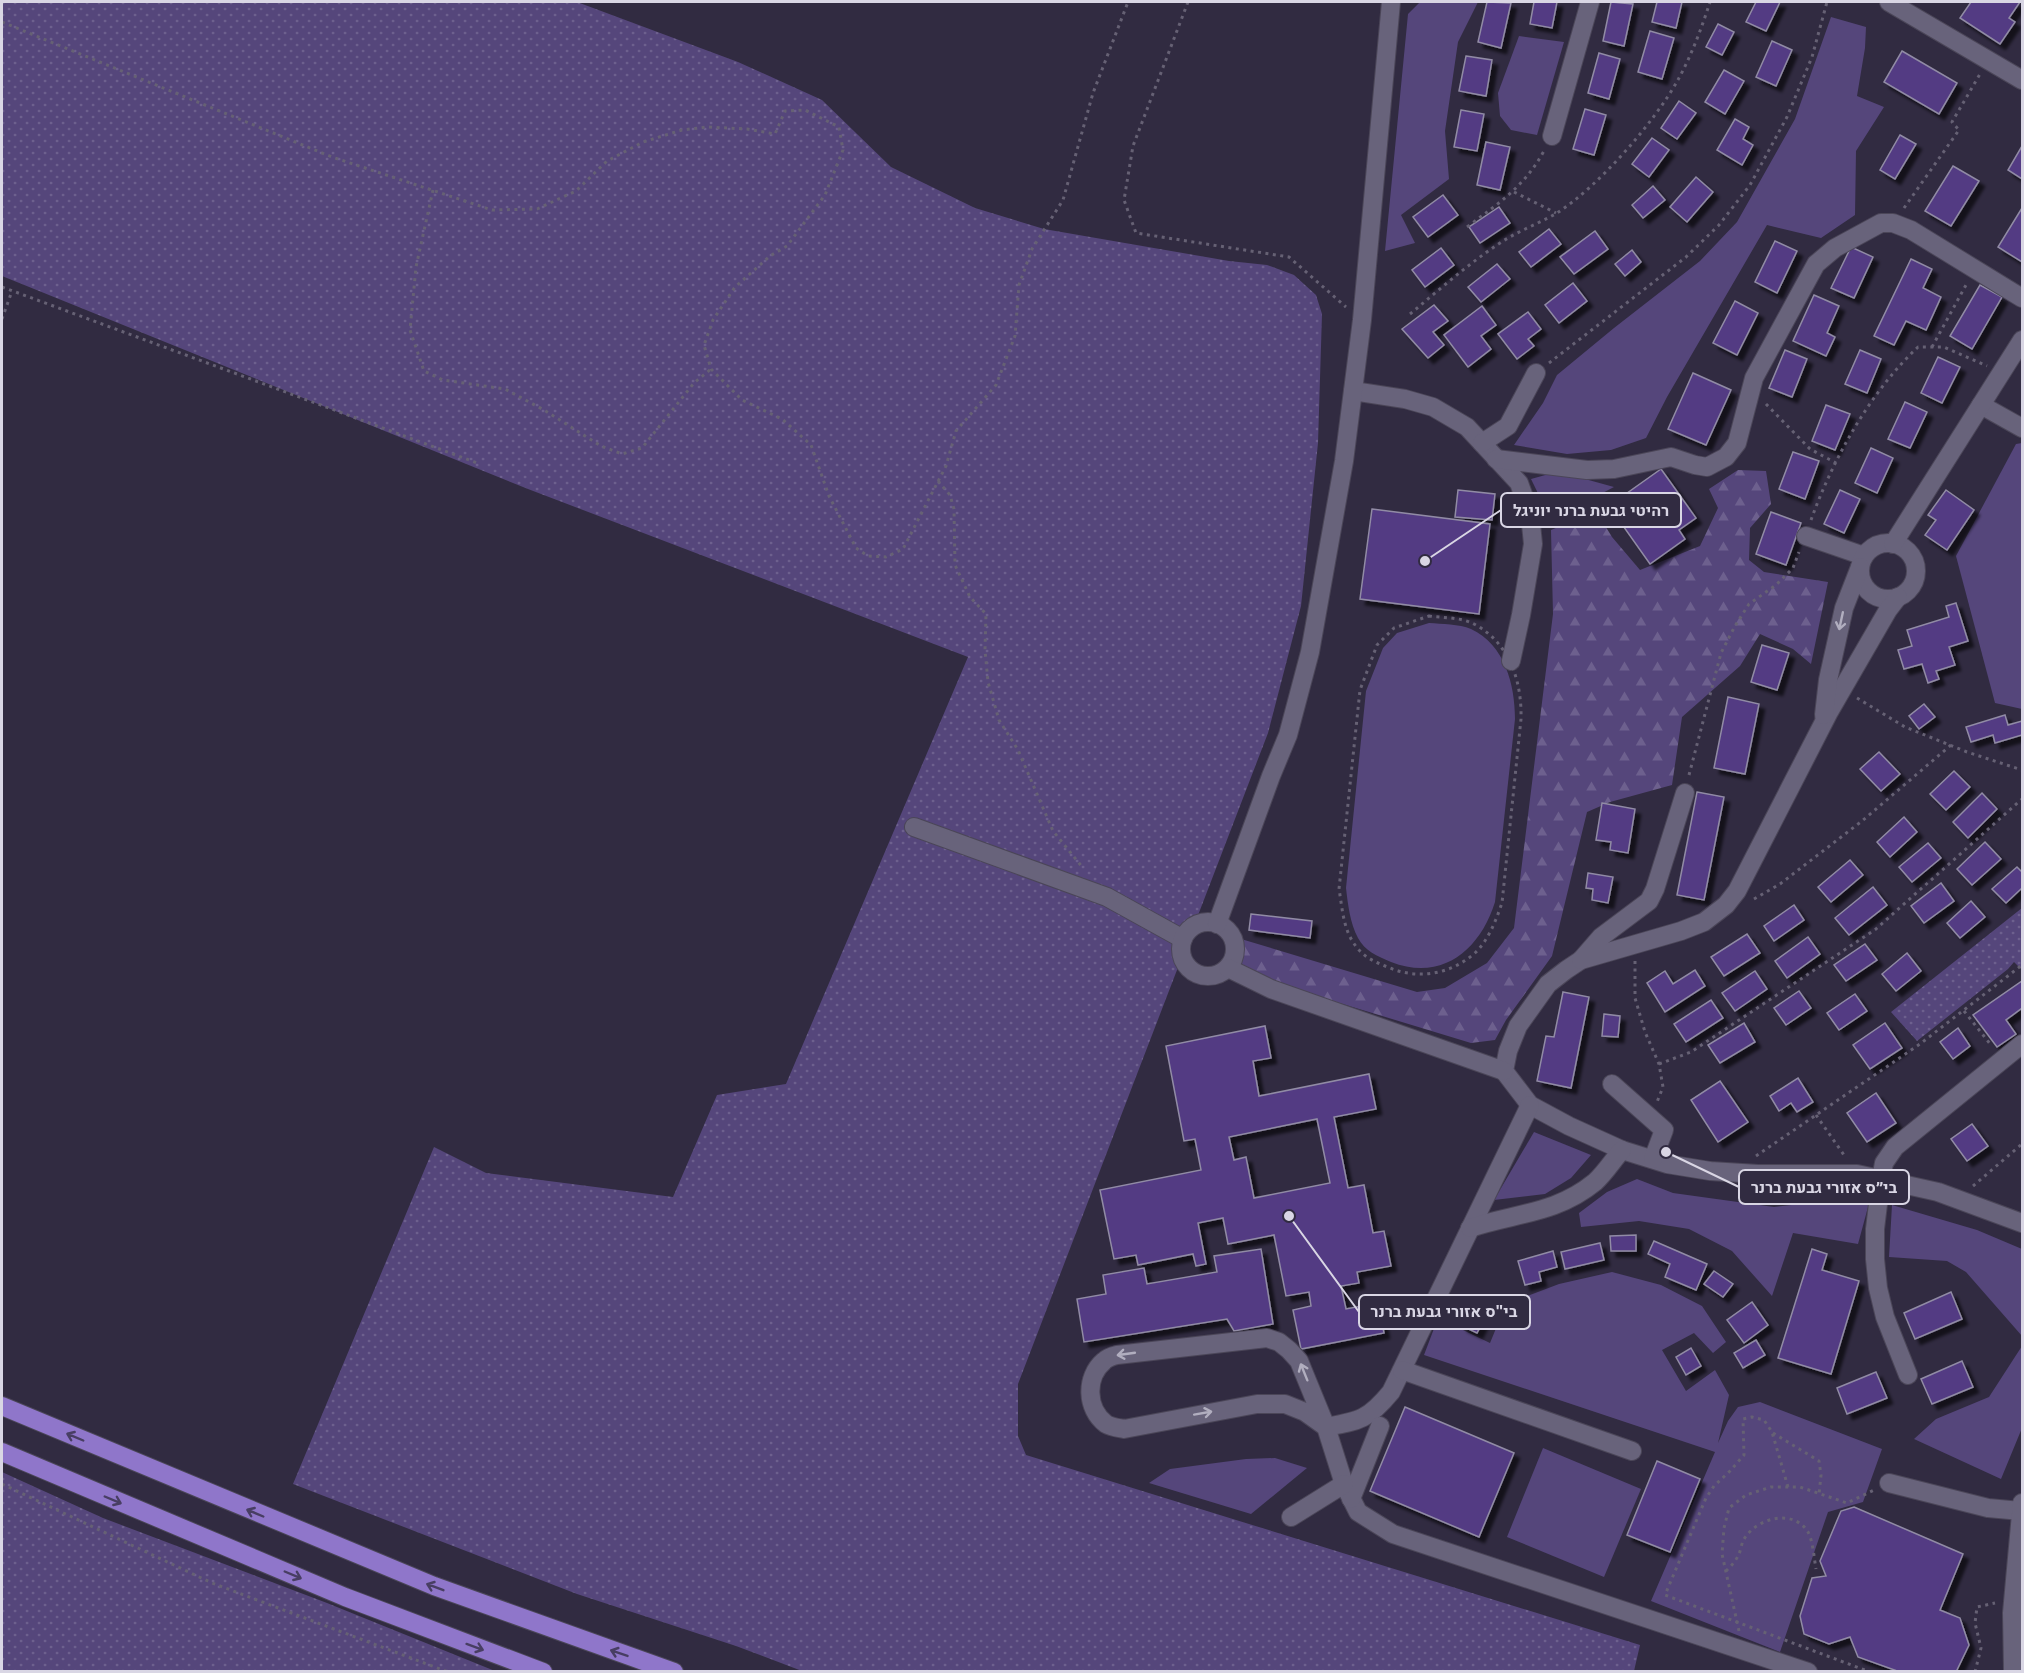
<svg xmlns="http://www.w3.org/2000/svg" width="2024" height="1673" font-family="'Noto Sans',Heebo,sans-serif">
<style>
.grass{fill:url(#grass-dots)}
.forest{fill:url(#forest-firs)}
.park{fill:#55467b}
.building{fill:#523b83;stroke:#918ba5;stroke-width:1.5;fill-rule:evenodd;filter:url(#shadow)}
.lines{fill:none;stroke-linecap:round;stroke-linejoin:round}
.minor-casing{stroke:#4b4658;stroke-width:20}
.major-casing{stroke:#4b4658;stroke-width:20}
.path{stroke:#666174;stroke-width:3;stroke-dasharray:3 4.5;stroke-linecap:butt}
.minor{stroke:#68637b;stroke-width:18}
.major{stroke:#8f76ca;stroke-width:18}
.oneway{stroke:#b1aebf}
.oneway2{stroke:#483e63}
.leader{fill:none;stroke:#d9d6e4;stroke-width:2}
.callout-dot{fill:#d9d6e4;stroke:#312b41;stroke-width:2}
.callout{fill:#312b41;stroke:#d9d6e4;stroke-width:2}
.callout-label{font-size:16px;text-anchor:middle;font-weight:bold;fill:#d9d6e4}
</style>
<defs>
<pattern id="grass-dots" width="8" height="8" patternUnits="userSpaceOnUse" patternTransform="scale(1.5)"><rect width="8" height="8" fill="#55467b"/><path d="M2 2h.1M6 6h.1" fill="none" stroke="#6d608e" stroke-width="1.8" stroke-linecap="round"/></pattern>
<pattern id="forest-firs" width="22" height="20" patternUnits="userSpaceOnUse" patternTransform="scale(1.5)"><rect width="22" height="20" fill="#55467b"/><path d="M5 1l3.5 6h-7zM16 11l3.5 6h-7z" fill="#6d608e"/></pattern>
<filter id="shadow"><feDropShadow dx="5.5" dy="5.5" stdDeviation="1.5" flood-color="#0009"/></filter>
</defs>
<rect width="100%" height="100%" fill="#312b41"/>
<g class="grass">
<polygon points="2,2 577,2 738,62 822,100 891,167 975,208 1044,229 1229,261 1267,265 1294,275 1316,295 1322,314 1318,443 1301,606 1268,733 1018,1384 1018,1436 1026,1455 1640,1645 1634,1671 802,1671 736,1646 577,1594 293,1484 434,1147 486,1173 673,1197 717,1095 786,1084 968,657 528,489 2,276"/>
<polygon points="2022,908 2022,970 2014,962 2008,969 1917,1041 1891,1012"/>
<polygon points="2,1472 103,1518 327,1603 495,1671 2,1671"/>
</g>
<polygon class="forest" points="1738,470 1766,471 1771,504 1750,528 1749,560 1764,572 1828,582 1811,664 1793,649 1760,634 1740,666 1682,717 1672,785 1610,802 1587,812 1552,956 1506,1020 1495,1040 1471,1043 1277,984 1239,964 1244,955 1241,939 1417,992 1445,988 1487,963 1514,928 1553,614 1551,530 1596,511 1612,537 1640,570 1700,546 1718,508 1709,489"/>
<g class="park">
<polygon points="1420,2 1478,2 1458,42 1445,131 1449,179 1401,215 1415,243 1385,251 1408,14"/>
<polygon points="1831,17 1866,27 1865,48 1857,96 1884,107 1856,151 1855,215 1821,238 1767,225 1667,397 1646,438 1611,450 1567,454 1514,445 1543,403 1557,375 1614,328 1700,261 1737,222 1795,119"/>
<polygon points="1519,36 1564,42 1537,135 1511,130 1500,116 1498,93"/>
<polygon points="2022,443 2022,709 1995,703 1956,556 2016,444"/>
<polygon points="1549,474 1585,479 1614,487 1551,520 1531,479"/>
<path d="M1429,623C1442,624 1459,624 1471,629C1505,645 1515,685 1515,719L1495,902C1480,950 1442,982 1391,962C1377,956 1365,951 1358,938C1350,923 1348,905 1346,888L1366,691L1383,648L1397,633Z"/>
<polygon points="1534,1132 1591,1155 1571,1178 1545,1194 1494,1200"/>
<polygon points="1637,1179 1673,1193 1774,1207 1871,1196 1858,1244 1793,1233 1772,1296 1732,1251 1689,1229 1639,1221 1581,1227 1579,1213 1607,1192"/>
<polygon points="1892,1205 1977,1230 2022,1249 2022,1336 1966,1272 1947,1261 1889,1257"/>
<polygon points="1612,1272 1661,1285 1702,1306 1726,1342 1713,1353 1694,1333 1662,1350 1686,1391 1715,1370 1729,1395 1718,1443 1728,1421 1738,1407 1760,1402 1882,1449 1863,1502 1828,1512 1780,1652 1651,1601 1715,1452 1424,1355 1438,1318 1490,1343 1506,1304 1559,1284"/>
<polygon points="2022,1346 2022,1428 2001,1479 1914,1439 1936,1419 1989,1397"/>
<polygon points="1543,1448 1641,1489 1604,1577 1507,1537"/>
<polygon points="1275,1458 1307,1468 1251,1514 1149,1483 1170,1469 1246,1459"/>
</g>
<g class="building">
<polygon points="1487,2 1511,3 1501,48 1478,42"/>
<polygon points="1534,2 1557,2 1552,28 1530,24"/>
<polygon points="1611,2 1633,4 1624,46 1603,41"/>
<polygon points="1657,2 1682,2 1676,28 1652,22"/>
<polygon points="1756,2 1780,2 1766,31 1746,22"/>
<polygon points="1971,2 2020,2 2009,18 2015,22 2000,44 1960,18"/>
<polygon points="1718,24 1734,32 1722,55 1706,47"/>
<polygon points="1650,31 1674,38 1662,79 1638,72"/>
<polygon points="1772,41 1792,50 1776,86 1756,77"/>
<polygon points="1902,51 1957,83 1939,114 1884,82"/>
<polygon points="1599,53 1620,59 1609,99 1588,93"/>
<polygon points="1466,56 1492,60 1486,96 1459,91"/>
<polygon points="1724,70 1744,81 1725,114 1705,102"/>
<polygon points="1679,101 1696,113 1677,139 1661,128"/>
<polygon points="1585,109 1606,115 1594,155 1573,149"/>
<polygon points="1461,110 1484,114 1477,151 1454,147"/>
<polygon points="1735,119 1749,127 1743,139 1753,145 1742,165 1717,150"/>
<polygon points="1900,135 1916,144 1895,179 1880,170"/>
<polygon points="1652,138 1669,150 1649,177 1632,164"/>
<polygon points="1486,142 1510,147 1500,190 1477,185"/>
<polygon points="2022,146 2022,179 2008,170"/>
<polygon points="1953,166 1979,181 1951,226 1925,211"/>
<polygon points="1696,177 1713,192 1687,222 1670,207"/>
<polygon points="1653,186 1665,200 1643,218 1632,205"/>
<polygon points="1443,195 1458,215 1428,237 1413,217"/>
<polygon points="1499,207 1510,223 1480,243 1469,227"/>
<polygon points="2022,208 2022,262 1998,247"/>
<polygon points="1549,229 1561,244 1531,267 1519,252"/>
<polygon points="1595,231 1608,249 1574,274 1560,257"/>
<polygon points="1775,241 1797,251 1777,293 1755,282"/>
<polygon points="1851,247 1873,257 1854,298 1831,288"/>
<polygon points="1441,248 1454,265 1425,287 1412,270"/>
<polygon points="1632,250 1641,262 1625,276 1615,264"/>
<polygon points="1911,259 1932,269 1923,288 1941,297 1926,330 1906,321 1894,345 1874,336"/>
<polygon points="1497,264 1510,279 1481,302 1468,287"/>
<polygon points="1573,283 1587,301 1559,323 1545,305"/>
<polygon points="1980,285 2002,297 1972,349 1950,336"/>
<polygon points="1814,295 1839,306 1827,333 1835,337 1826,356 1793,341"/>
<polygon points="1735,301 1758,313 1737,355 1713,343"/>
<polygon points="1434,305 1448,321 1433,332 1444,345 1428,358 1402,329"/>
<polygon points="1482,306 1496,325 1481,336 1491,349 1468,367 1444,335"/>
<polygon points="1528,312 1541,329 1528,339 1534,346 1517,359 1498,334"/>
<polygon points="1785,350 1807,359 1792,397 1769,388"/>
<polygon points="1860,350 1881,359 1867,393 1845,384"/>
<polygon points="1938,357 1960,367 1942,403 1921,393"/>
<polygon points="1693,373 1731,390 1706,445 1668,429"/>
<polygon points="1905,402 1927,412 1910,448 1888,439"/>
<polygon points="1826,405 1850,414 1835,450 1812,441"/>
<polygon points="1871,448 1893,458 1877,493 1855,483"/>
<polygon points="1793,452 1819,461 1805,499 1779,489"/>
<polygon points="1661,469 1696,518 1679,530 1685,539 1650,564 1609,506"/>
<polygon points="1458,490 1495,494 1492,520 1455,517"/>
<polygon points="1840,490 1860,499 1844,533 1824,524"/>
<polygon points="1946,490 1974,510 1947,550 1925,535 1936,520 1928,515"/>
<polygon points="1372,509 1490,524 1479,614 1360,599"/>
<polygon points="1771,512 1801,523 1786,565 1756,554"/>
<polygon points="1956,603 1968,641 1949,647 1955,665 1936,671 1939,679 1928,683 1922,664 1904,669 1898,650 1912,646 1907,630 1949,617 1946,606"/>
<polygon points="1762,645 1789,653 1777,690 1751,682"/>
<polygon points="1728,697 1759,704 1745,774 1714,768"/>
<polygon points="1924,704 1935,717 1919,729 1909,716"/>
<polygon points="2005,715 2008,725 2022,721 2022,735 1995,743 1993,735 1971,742 1966,727"/>
<polygon points="1879,752 1900,774 1881,791 1860,769"/>
<polygon points="1954,771 1970,787 1946,810 1930,794"/>
<polygon points="1697,792 1724,797 1704,900 1677,895"/>
<polygon points="1982,793 1997,809 1968,838 1953,822"/>
<polygon points="1602,803 1635,809 1628,853 1610,850 1611,842 1596,840"/>
<polygon points="1904,817 1917,832 1890,857 1877,842"/>
<polygon points="1985,842 2001,859 1972,885 1957,869"/>
<polygon points="1928,843 1941,858 1912,882 1899,867"/>
<polygon points="1850,860 1863,875 1831,902 1818,887"/>
<polygon points="2017,867 2022,872 2022,888 2006,903 1992,889"/>
<polygon points="1588,873 1613,877 1608,903 1592,900 1593,889 1586,888"/>
<polygon points="1941,883 1954,901 1924,923 1911,906"/>
<polygon points="1873,887 1887,905 1849,935 1835,918"/>
<polygon points="1971,901 1985,917 1960,938 1947,923"/>
<polygon points="1794,905 1804,920 1774,941 1764,926"/>
<polygon points="1251,914 1312,921 1310,938 1249,930"/>
<polygon points="1747,934 1760,953 1724,976 1711,957"/>
<polygon points="1808,937 1820,954 1787,978 1775,961"/>
<polygon points="1865,944 1877,960 1846,981 1834,965"/>
<polygon points="1907,953 1921,971 1896,991 1882,974"/>
<polygon points="1695,970 1705,986 1665,1012 1647,983 1665,971 1673,984"/>
<polygon points="1755,971 1767,989 1735,1011 1722,993"/>
<polygon points="2022,981 2022,1008 2006,1020 2016,1034 1997,1047 1973,1015"/>
<polygon points="1799,991 1811,1008 1786,1025 1774,1008"/>
<polygon points="1563,992 1589,997 1571,1088 1537,1081 1546,1036 1554,1037"/>
<polygon points="1855,994 1867,1011 1839,1030 1827,1013"/>
<polygon points="1711,1000 1723,1018 1686,1042 1674,1024"/>
<polygon points="1604,1014 1620,1016 1618,1037 1602,1036"/>
<polygon points="1744,1023 1755,1042 1720,1063 1708,1045"/>
<polygon points="1885,1023 1902,1048 1870,1069 1853,1045"/>
<path d="M1265,1026L1271,1058L1253,1061L1259,1096L1369,1074L1376,1109L1334,1117L1348,1188L1364,1185L1373,1233L1384,1231L1391,1266L1357,1272L1359,1283L1341,1286L1346,1309L1378,1303L1384,1333L1301,1349L1293,1310L1311,1306L1309,1292L1286,1296L1274,1235L1228,1244L1223,1218L1198,1223L1206,1264L1196,1266L1193,1254L1138,1265L1136,1255L1114,1259L1100,1190L1201,1170L1195,1139L1184,1141L1166,1046ZM1317,1119L1330,1183L1254,1198L1246,1157L1234,1160L1229,1137Z"/>
<polygon points="1958,1028 1970,1046 1953,1059 1940,1042"/>
<polygon points="1798,1078 1813,1102 1797,1112 1791,1103 1779,1111 1770,1096"/>
<polygon points="1720,1081 1748,1122 1718,1142 1691,1100"/>
<polygon points="1876,1093 1896,1123 1867,1142 1847,1113"/>
<polygon points="1972,1124 1988,1146 1967,1161 1951,1139"/>
<polygon points="1636,1235 1636,1251 1611,1251 1610,1236"/>
<polygon points="1654,1241 1707,1264 1696,1290 1665,1277 1670,1264 1648,1254"/>
<polygon points="1600,1243 1604,1260 1565,1269 1561,1252"/>
<polygon points="1261,1249 1273,1324 1234,1331 1227,1319 1084,1342 1077,1299 1106,1294 1103,1275 1144,1268 1147,1284 1217,1272 1214,1256"/>
<polygon points="1812,1249 1827,1254 1822,1270 1859,1281 1831,1374 1778,1358"/>
<polygon points="1553,1251 1557,1267 1539,1272 1541,1281 1525,1285 1518,1261"/>
<polygon points="1714,1271 1733,1284 1723,1297 1704,1284"/>
<polygon points="1951,1292 1962,1319 1915,1339 1904,1313"/>
<polygon points="1752,1302 1768,1325 1744,1343 1727,1320"/>
<polygon points="1469,1310 1485,1317 1477,1333 1462,1326"/>
<polygon points="1756,1340 1765,1355 1743,1368 1734,1353"/>
<polygon points="1691,1348 1701,1366 1686,1375 1676,1357"/>
<polygon points="1962,1361 1973,1387 1932,1404 1921,1379"/>
<polygon points="1876,1372 1887,1398 1847,1414 1837,1388"/>
<polygon points="1405,1407 1514,1453 1479,1537 1370,1491"/>
<polygon points="1657,1461 1700,1479 1670,1552 1627,1535"/>
<polygon points="1854,1507 1963,1554 1940,1610 1960,1618 1969,1645 1956,1672 1900,1672 1858,1657 1850,1637 1829,1644 1804,1634 1800,1616 1812,1578 1826,1576 1820,1561 1841,1511"/>
</g>
<g class="lines">
<defs>
<g id="minor">
<polyline points="1889,2 2022,80"/>
<polyline points="1552,136 1590,2"/>
<polyline points="1353,391 1405,399 1433,407 1467,427 1519,483 1530,514 1533,544 1521,615 1511,661"/>
<polyline points="1981,405 2022,428"/>
<polyline points="1482,443 1508,426 1536,373"/>
<polyline points="1496,459 1587,470 1614,469 1671,457 1695,465 1707,467 1726,457 1737,443 1754,378 1816,264 1835,248 1881,223 1893,223 1911,230 2022,298"/>
<polyline points="1806,536 1864,556"/>
<circle cx="1888" cy="571" r="28"/>
<polyline points="1893,544 2022,340"/>
<polyline points="1898,597 1888,610 1829,712 1737,891 1726,905 1704,922 1681,931 1581,960 1566,970 1548,984 1518,1026 1508,1051 1504,1071 1530,1105 1569,1126 1622,1150 1667,1164 1710,1171 1758,1174 1857,1174 1938,1192 2022,1223"/>
<polyline points="1824,715 1828,680 1844,608 1860,567"/>
<polyline points="914,827 1107,897 1183,939"/>
<circle cx="1208" cy="949" r="27"/>
<polyline points="1217,924 1271,776 1288,735 1310,652 1344,461 1362,320 1391,2"/>
<polyline points="1581,960 1601,937 1649,901 1655,889 1685,793"/>
<polyline points="1228,968 1271,989 1504,1071"/>
<polyline points="1612,1084 1664,1130 1653,1159"/>
<path d="M1530,1105L1391,1392C1368,1420 1359,1421 1326,1427L1305,1412L1285,1404H1257L1124,1429C1119,1428 1111,1427 1106,1424C1086,1409 1085,1377 1104,1361C1107,1358 1113,1356 1117,1355L1267,1338L1279,1342L1289,1350L1299,1361L1326,1427L1344,1484L1358,1512L1393,1534L1808,1672"/>
<path d="M1470,1228C1515,1213 1556,1214 1595,1182C1605,1173 1613,1160 1622,1150"/>
<polyline points="1402,1370 1632,1451"/>
<polyline points="1908,1375 1885,1317 1878,1288 1875,1259 1875,1229 1881,1179 1884,1163 1895,1147 2022,1044"/>
<polyline points="1889,1483 1988,1508 2021,1511"/>
<polyline points="1351,1499 1380,1426"/>
<polyline points="1291,1517 1344,1484"/>
<polyline points="2013,1672 2012,1613 2022,1503"/>
</g>
<g id="major">
<polyline points="2,1406 434,1586 674,1672"/>
<polyline points="2,1452 345,1597 543,1672"/>
</g>
</defs>
<use href="#minor" class="minor-casing"/>
<use href="#major" class="major-casing"/>
<g class="path">
<polyline points="1188,2 1133,146 1124,200 1136,233 1289,257 1346,307"/>
<polyline points="2,22 332,157 492,210 537,209 576,191 607,161 643,142 682,130 707,127 747,129 775,134 785,111 805,110 839,127 843,150 825,195 787,246 770,256 735,287 713,320 704,345 711,369 742,400 782,419 811,445 829,496 856,548 868,556 886,557 903,549 946,466 956,431 996,385 1015,336 1019,285 1032,249 1063,200 1093,93 1128,2"/>
<polyline points="433,190 416,267 410,330 424,371 443,380 505,389 544,410 601,446 622,454 642,448 694,383 711,369"/>
<polyline points="1514,192 1556,213"/>
<polyline points="1904,208 1959,130 1952,122 1980,74"/>
<path d="M1467,227C1499,203 1524,187 1544,151"/>
<polyline points="2,287 480,464"/>
<path d="M1410,314C1439,290 1468,264 1500,243C1518,231 1538,224 1557,213C1599,186 1655,122 1679,78C1692,54 1702,27 1710,2"/>
<polyline points="2,319 12,291"/>
<polyline points="1932,347 1966,285"/>
<polyline points="1549,363 1686,257 1719,225 1750,185 1787,117 1812,57 1827,2"/>
<polyline points="1766,404 1810,449 1836,463"/>
<polyline points="938,481 950,495 954,509 955,565 970,597 986,614 985,650 988,682 999,720 1018,750 1053,831 1083,868"/>
<path d="M1811,520C1833,459 1870,392 1918,347H1944L1987,366"/>
<path d="M1429,616C1443,618 1461,617 1474,624C1510,643 1522,682 1521,719L1502,903C1496,920 1489,939 1476,952C1452,974 1419,980 1390,968C1375,962 1362,957 1353,942C1343,927 1342,906 1339,889L1360,690L1377,645L1394,628Z"/>
<polyline points="1857,698 1905,727 1967,752 2022,770"/>
<polyline points="1689,775 1721,653 1735,626 1749,604 1776,585 1793,568 1799,552"/>
<polyline points="1754,899 1780,884 1862,821 1951,745"/>
<polyline points="1635,961 1635,998 1645,1032 1659,1064 1663,1087 1657,1102"/>
<polyline points="1964,1011 1991,1045"/>
<polyline points="1659,1064 1691,1052 1876,929 2022,799"/>
<polyline points="1816,1115 1844,1155"/>
<polyline points="1756,1156 1920,1044 2022,965"/>
<polyline points="1973,1186 2022,1144"/>
<polyline points="1773,1433 1819,1461 1821,1475 1819,1495"/>
<polyline points="2,1484 212,1583 448,1672"/>
<polyline points="1788,1487 1772,1432 1764,1420 1752,1417 1743,1419 1744,1455 1730,1471 1714,1486 1706,1498 1665,1595 1870,1672"/>
<path d="M1726,1571C1730,1567 1735,1562 1738,1556C1741,1551 1741,1544 1744,1539C1757,1518 1793,1508 1808,1532C1813,1541 1814,1558 1816,1569"/>
<polyline points="1739,1631 1722,1554 1724,1528 1729,1508 1746,1495 1771,1487 1800,1487 1847,1503 1874,1490"/>
<polyline points="1975,1672 1981,1648 1975,1623 1977,1607 1995,1603"/>
</g>
<use href="#minor" class="minor"/>
<use href="#major" class="major"/>
</g>
<defs><path id="oneway-shaft" d="M-6 0H5M1.5-3L5.5 0L1.5 3" fill="none" stroke-width="1.6" stroke-linecap="round" stroke-linejoin="round" transform="scale(1.5)"/></defs>
<g class="oneway">
<use href="#oneway-shaft" transform="translate(1841 621) rotate(102)"/>
<use href="#oneway-shaft" transform="translate(1126 1354) rotate(172)"/>
<use href="#oneway-shaft" transform="translate(1304 1372) rotate(-112)"/>
<use href="#oneway-shaft" transform="translate(1203 1413) rotate(-10)"/>
</g>
<g class="oneway2">
<use href="#oneway-shaft" transform="translate(75 1437) rotate(-157)"/>
<use href="#oneway-shaft" transform="translate(113 1500) rotate(23)"/>
<use href="#oneway-shaft" transform="translate(255 1513) rotate(-157)"/>
<use href="#oneway-shaft" transform="translate(293 1575) rotate(23)"/>
<use href="#oneway-shaft" transform="translate(435 1587) rotate(-159)"/>
<use href="#oneway-shaft" transform="translate(475 1647) rotate(20)"/>
<use href="#oneway-shaft" transform="translate(619 1653) rotate(-161)"/>
</g>
<path class="leader" d="M1425 561L1501 510M1666 1152L1739 1187M1289 1216L1359 1312"/>
<g class="callout-dot">
<circle cx="1425" cy="561" r="6"/>
<circle cx="1666" cy="1152" r="6"/>
<circle cx="1289" cy="1216" r="6"/>
</g>
<g class="callout">
<rect x="1501" y="493" width="180" height="34" rx="6"/>
<rect x="1739" y="1170" width="170" height="34" rx="6"/>
<rect x="1359" y="1295" width="171" height="34" rx="6"/>
</g>
<g class="callout-label">
<text x="1591" y="516">רהיטי גבעת ברנר יוניגל</text>
<text x="1824" y="1193">בי״ס אזורי גבעת ברנר</text>
<text x="1444" y="1317">בי"ס אזורי גבעת ברנר</text>
</g>
<rect width="2024" height="1673" fill="none" stroke="#d9d6e4" stroke-width="6"/>
</svg>
